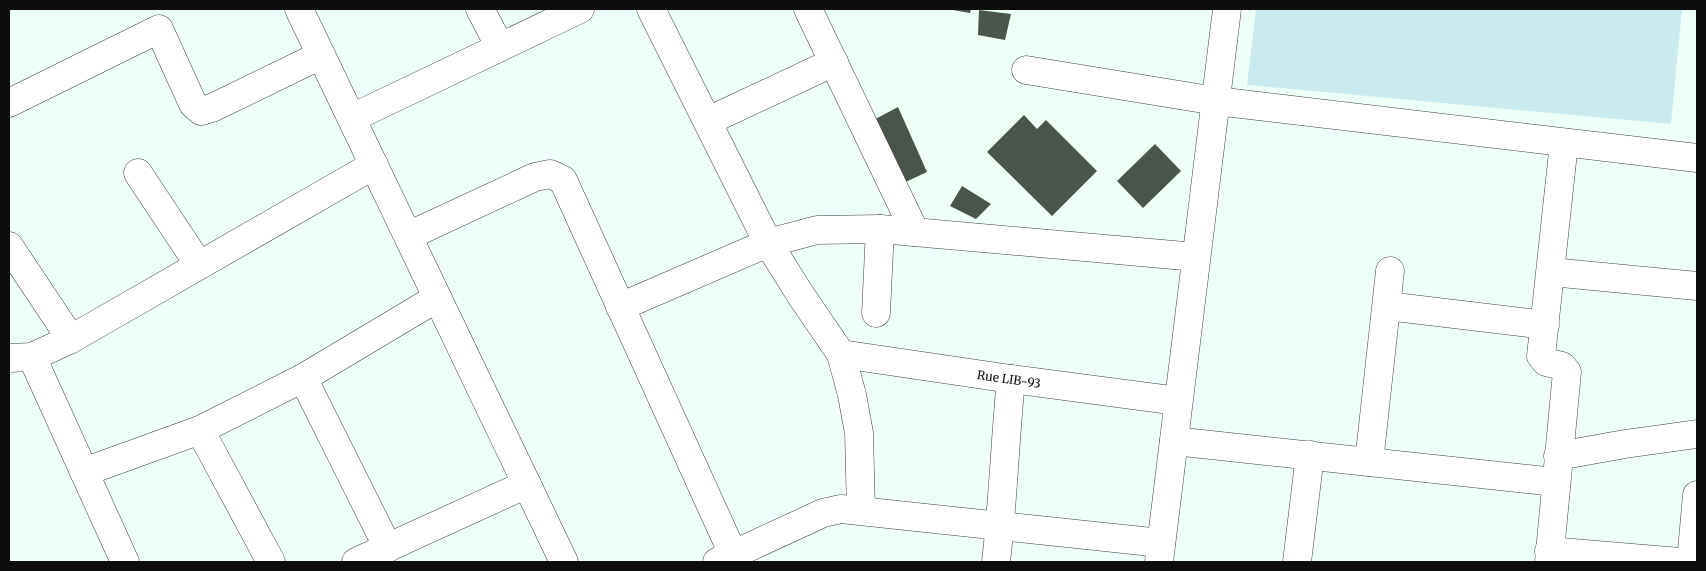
<svg xmlns="http://www.w3.org/2000/svg" width="1706" height="571" font-family="Merriweather,serif">
<style>
.pitch{fill:#c9ebf0}
.building{fill:#49554b}
.lines{fill:none;stroke-linecap:round;stroke-linejoin:round}
.minor-casing{stroke:#404040;stroke-width:29}
.minor{stroke:#fff;stroke-width:28}
.labels{text-anchor:middle;dominant-baseline:central;stroke-width:5;stroke-linejoin:round;paint-order:stroke}
.street-label{font-size:12px;fill:#0d0d0d;stroke:#fff}
</style>
<rect width="100%" height="100%" fill="#edfff7"/>
<polygon class="pitch" points="1256,9 1682,9 1671,124 1247,85"/>
<g class="building">
<polygon points="947,9 971,9 970,13"/>
<polygon points="979,10 1011,14 1005,40 978,35"/>
<polygon points="898,107 927,172 897,186 868,123"/>
<polygon points="1024,115 1037,129 1046,120 1097,171 1052,216 987,152"/>
<polygon points="1155,144 1181,171 1143,208 1117,181"/>
<polygon points="962,186 991,204 976,219 950,206"/>
</g>
<g class="lines">
<defs>
<g id="minor">
<polyline points="299,9 564,562"/>
<polyline points="480,9 500,47"/>
<polyline points="651,9 768,243 802,297 841,354 852,395 859,433 861,510"/>
<polyline points="808,9 915,232"/>
<polyline points="1026,70 1216,101 1697,158"/>
<polyline points="9,103 159,29 193,104 201,111 212,108 321,55"/>
<polyline points="352,118 580,9"/>
<polyline points="708,121 834,62"/>
<polyline points="138,173 199,265"/>
<polyline points="408,236 535,177 550,174 563,180 733,554"/>
<polyline points="9,246 71,339"/>
<polyline points="1551,272 1697,286"/>
<polyline points="1387,306 1545,325"/>
<polyline points="620,307 768,243 817,230 880,229 1196,257"/>
<polyline points="876,313 880,229"/>
<polyline points="841,354 1011,379 1178,401"/>
<polyline points="32,357 125,562"/>
<polyline points="9,358 32,357 71,339 374,165"/>
<polyline points="303,378 388,548"/>
<polyline points="200,430 271,562"/>
<polyline points="1174,441 1555,482"/>
<polyline points="1558,456 1625,444 1697,434"/>
<polyline points="1369,462 1390,271"/>
<polyline points="84,472 200,430 303,378 437,298"/>
<polyline points="1549,551 1680,562"/>
<polyline points="356,562 527,484"/>
<polyline points="717,562 823,513 841,509 1161,543"/>
<path d="M996,562C1003,502 1005,440 1011,379"/>
<polyline points="1159,562 1227,9"/>
<polyline points="1297,562 1310,455"/>
<polyline points="1549,562 1567,372 1562,366 1546,362 1541,356 1564,143"/>
<polyline points="1691,562 1697,495"/>
</g>
</defs>
<use href="#minor" class="minor-casing"/>
<use href="#minor" class="minor"/>
</g>
<g class="labels">
<g class="street-label">
<text transform="translate(1009 379) rotate(8)">Rue LIB-93</text>
</g>
</g>
<rect width="1706" height="571" fill="none" stroke="#0d0d0d" stroke-width="20"/>
</svg>
